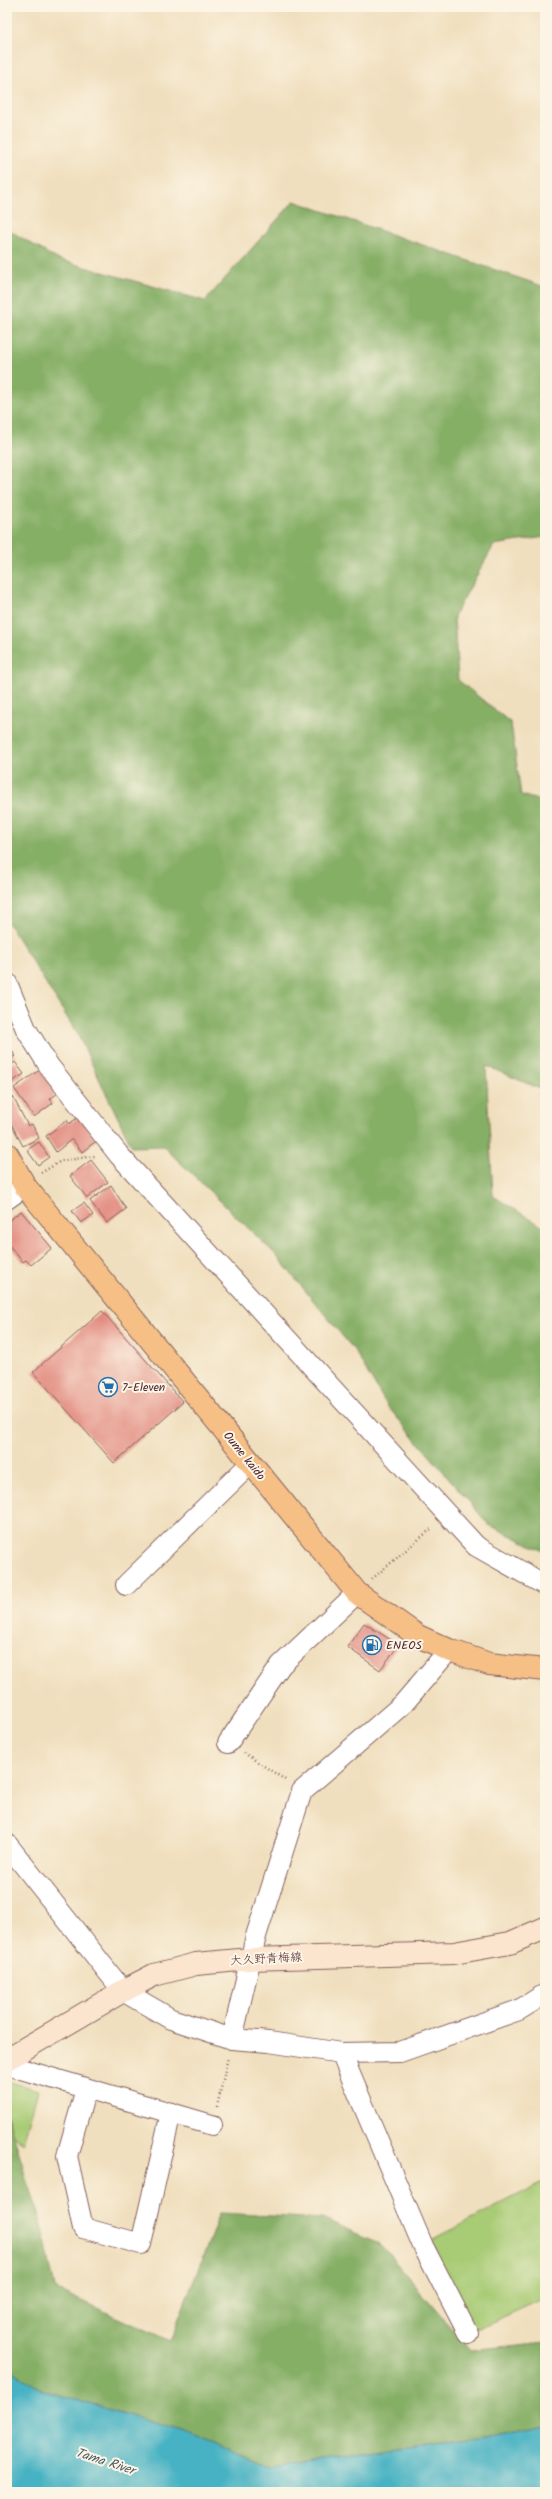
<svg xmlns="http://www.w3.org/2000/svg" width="552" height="2499" font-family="Kalam,'Klee One',sans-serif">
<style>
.green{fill:#a8cb74;stroke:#797550}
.forest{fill:#86af66;stroke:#686748}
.water{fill:#46b2c3;stroke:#486877}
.building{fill:#e28a7f}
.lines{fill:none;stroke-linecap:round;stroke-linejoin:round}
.minor-casing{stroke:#84625e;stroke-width:22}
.secondary-casing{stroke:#84625e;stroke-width:24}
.trunk-casing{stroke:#84625e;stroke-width:24}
.path{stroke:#84625e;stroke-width:2.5;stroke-dasharray:1 3;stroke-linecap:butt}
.minor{stroke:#fff;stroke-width:20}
.secondary{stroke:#fbe5cf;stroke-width:22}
.trunk{stroke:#f5bf86;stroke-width:22}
.labels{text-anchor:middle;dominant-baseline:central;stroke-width:4;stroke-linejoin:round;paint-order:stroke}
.poi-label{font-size:12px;fill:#4a1f2b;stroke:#fcf5e5;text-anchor:start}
.street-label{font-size:12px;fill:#4a1f2b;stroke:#fcf5e5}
.water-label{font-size:13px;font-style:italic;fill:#485a68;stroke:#fcf5e5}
</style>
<rect width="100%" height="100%" fill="#fcf5e5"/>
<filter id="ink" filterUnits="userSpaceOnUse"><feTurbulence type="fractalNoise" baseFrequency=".025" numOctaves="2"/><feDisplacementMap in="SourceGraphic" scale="8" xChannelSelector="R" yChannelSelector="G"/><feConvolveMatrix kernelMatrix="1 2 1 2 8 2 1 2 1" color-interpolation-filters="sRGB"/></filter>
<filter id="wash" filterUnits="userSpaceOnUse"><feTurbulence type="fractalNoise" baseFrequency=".012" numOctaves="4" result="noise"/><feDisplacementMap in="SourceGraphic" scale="16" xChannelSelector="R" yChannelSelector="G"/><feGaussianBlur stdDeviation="0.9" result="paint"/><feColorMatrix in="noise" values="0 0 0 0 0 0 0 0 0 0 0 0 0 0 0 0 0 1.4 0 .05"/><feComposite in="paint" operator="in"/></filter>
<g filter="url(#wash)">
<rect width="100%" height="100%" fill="#f0dfbe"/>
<g class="green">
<polygon points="7,2081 38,2090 23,2143 7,2130"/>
<polygon points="545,2181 545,2298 472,2331 431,2240"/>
</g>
<g class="forest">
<polygon points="294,201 545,287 545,537 494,545 454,616 458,680 511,723 521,795 545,802 545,1091 486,1066 493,1196 545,1228 545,1552 489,1525 388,1407 354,1350 275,1254 163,1146 132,1147 78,1035 7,921 7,229 57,259 205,301"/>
<polygon points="7,2115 42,2225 55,2289 170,2341 220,2213 322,2219 379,2243 471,2350 545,2342 545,2426 486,2438 269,2464 185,2432 42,2390 7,2367"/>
</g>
<polygon class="water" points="7,2367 42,2390 185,2432 269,2464 486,2438 545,2426 545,2492 7,2492"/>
<g id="blocks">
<g class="building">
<polygon points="9,1046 15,1056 7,1060 7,1047"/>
<polygon points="15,1062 24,1074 7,1085 7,1068"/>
<polygon points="41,1069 58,1093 50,1099 53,1103 34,1117 14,1088"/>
<polygon points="13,1097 28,1126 32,1124 39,1138 23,1146 7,1116 7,1100"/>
<polygon points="81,1115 96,1141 82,1152 72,1139 56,1152 46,1136 67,1120 69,1124"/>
<polygon points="39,1142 49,1157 38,1165 27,1150"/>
<polygon points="91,1160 108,1182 87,1198 70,1176"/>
<polygon points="111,1185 126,1209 107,1223 90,1201"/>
<polygon points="84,1203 93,1215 81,1223 72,1211"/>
<polygon points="21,1211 52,1248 31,1265 26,1260 23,1262 7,1243 7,1222"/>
<polygon points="102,1311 183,1402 114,1463 33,1372"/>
<polygon points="364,1623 399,1645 380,1670 347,1647"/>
</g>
</g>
</g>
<g filter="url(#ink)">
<use href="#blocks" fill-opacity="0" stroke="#84625e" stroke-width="1"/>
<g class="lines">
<defs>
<g id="minor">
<polyline points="7,983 26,1029 49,1066 119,1155 476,1546 545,1585"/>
<polyline points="7,1199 25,1186"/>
<polyline points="126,1585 250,1464"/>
<polyline points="228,1743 281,1665 357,1593"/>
<polyline points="7,1844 123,1991 171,2019 232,2039 269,2042 341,2053 400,2052 519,2010 545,1994"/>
<polyline points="232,2039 256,1936 302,1791 403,1704 449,1650"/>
<polyline points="341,2053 423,2246 468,2333"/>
<polyline points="7,2065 212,2125"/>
<polyline points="86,2089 67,2156 83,2228 141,2244 171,2113"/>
</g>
<polyline id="secondary" points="7,2059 123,1991 154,1975 196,1964 250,1959 454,1953 510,1943 545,1928"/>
<polyline id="trunk" points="7,1154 25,1186 357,1593 418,1636 449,1650 489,1664 545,1670"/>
</defs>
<use href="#minor" class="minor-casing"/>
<use href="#secondary" class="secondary-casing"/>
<use href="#trunk" class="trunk-casing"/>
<g class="path">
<polyline points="41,1173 61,1161 95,1156"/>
<polyline points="372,1579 432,1528"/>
<polyline points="244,1753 287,1781"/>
<polyline points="217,2107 228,2057"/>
</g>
<use href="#minor" class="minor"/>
<use href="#secondary" class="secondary"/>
<use href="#trunk" class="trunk"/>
</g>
</g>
<defs>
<symbol id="supermarket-ring" viewBox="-11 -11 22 22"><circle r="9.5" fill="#fcf5e5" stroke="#1f6fb2" stroke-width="1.5"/><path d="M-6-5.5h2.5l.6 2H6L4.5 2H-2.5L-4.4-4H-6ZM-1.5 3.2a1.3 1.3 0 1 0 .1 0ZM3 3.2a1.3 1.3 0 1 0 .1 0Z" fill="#1f6fb2"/></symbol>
<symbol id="fuel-ring" viewBox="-11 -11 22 22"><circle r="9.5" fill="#fcf5e5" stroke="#1f6fb2" stroke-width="1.5"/><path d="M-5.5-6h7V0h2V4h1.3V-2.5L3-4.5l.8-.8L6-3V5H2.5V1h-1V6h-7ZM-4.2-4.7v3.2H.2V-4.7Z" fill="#1f6fb2"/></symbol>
</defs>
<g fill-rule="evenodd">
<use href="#supermarket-ring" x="97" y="1376" width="22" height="22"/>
<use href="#fuel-ring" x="361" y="1634" width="22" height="22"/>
</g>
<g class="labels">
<g class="poi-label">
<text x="122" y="1387">7-Eleven</text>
<text x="386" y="1645">ENEOS</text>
</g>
<g class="street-label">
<text transform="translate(244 1456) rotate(51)">Oume kaido</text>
<text transform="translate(266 1959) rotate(-3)">大久野青梅線</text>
</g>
<g class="water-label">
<text transform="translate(105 2462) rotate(18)">Tama River</text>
</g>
</g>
<rect width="552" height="2499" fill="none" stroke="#fcf5e5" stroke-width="24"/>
</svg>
